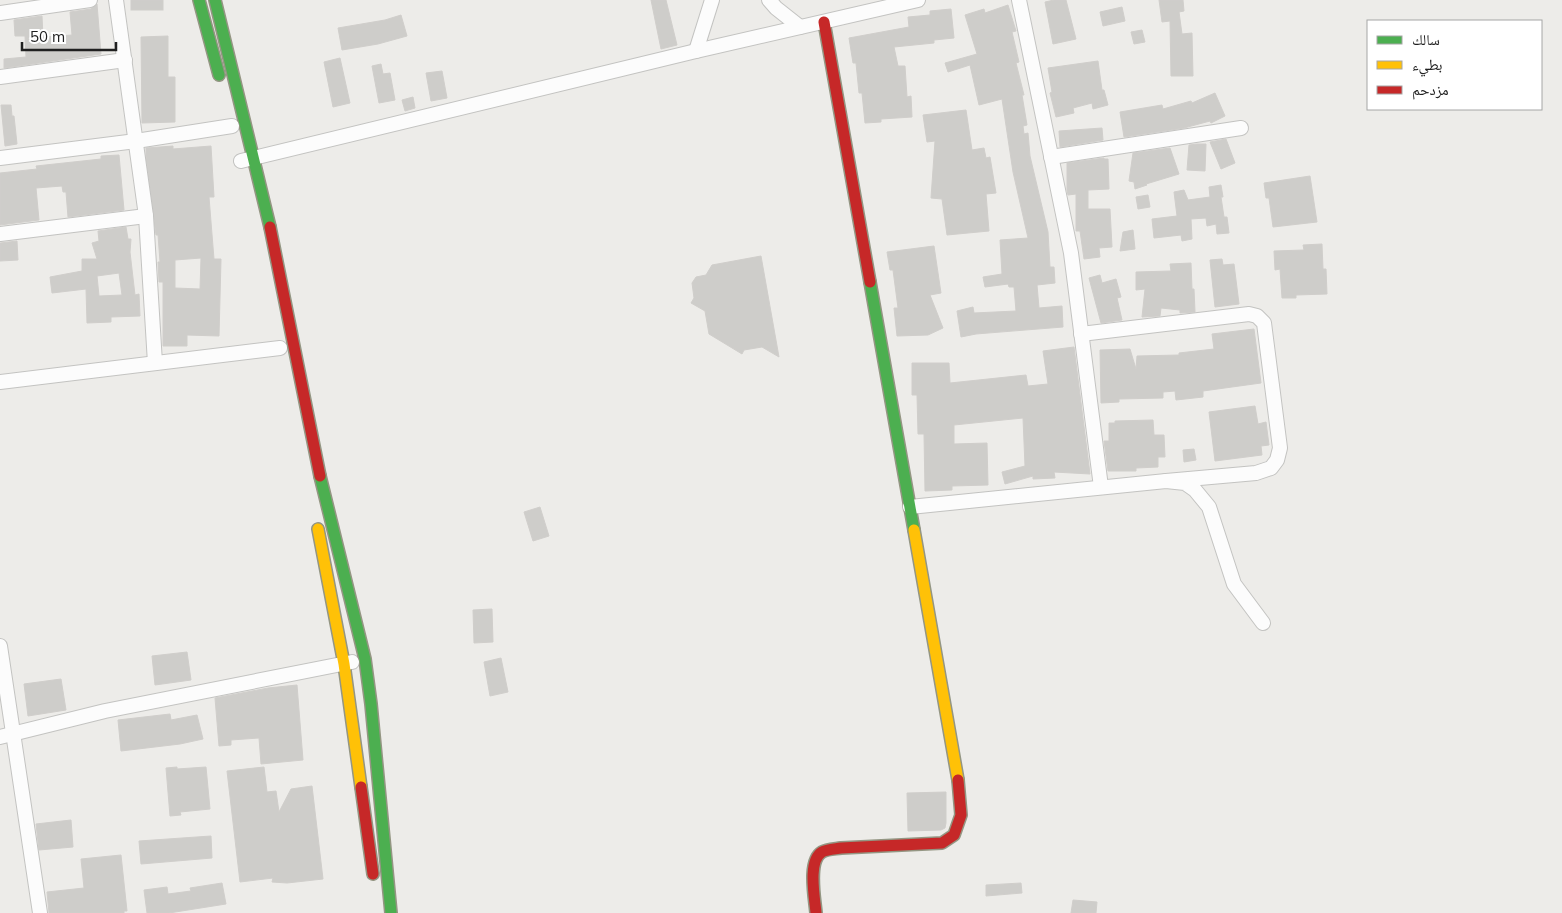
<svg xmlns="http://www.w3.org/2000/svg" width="1562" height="913" font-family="Mulish,'Noto Naskh Arabic',sans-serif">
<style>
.building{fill:#cecdca;stroke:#d0cecb;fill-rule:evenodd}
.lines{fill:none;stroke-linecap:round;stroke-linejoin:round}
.street-casing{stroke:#c3c3c1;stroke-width:16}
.fast-casing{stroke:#949683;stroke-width:14}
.slow-casing{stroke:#949683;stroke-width:14}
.jam-casing{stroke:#949683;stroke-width:14}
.street{stroke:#fcfcfc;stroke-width:14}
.fast{stroke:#4caf50;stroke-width:11}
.slow{stroke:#ffc107;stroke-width:11}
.jam{stroke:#c62828;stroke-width:11}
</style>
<rect width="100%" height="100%" fill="#edece9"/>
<g class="building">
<rect x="131" y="0" width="32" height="10"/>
<polygon points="651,0 666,0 677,45 661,49"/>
<polygon points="1054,0 1066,0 1076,39 1053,44 1045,2"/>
<polygon points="1159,0 1183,0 1184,11 1179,12 1182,34 1192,33 1193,76 1171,76 1170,21 1162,22"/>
<polygon points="97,4 101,54 4,68 4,59 26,57 25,36 15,36 14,20 42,16 43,37 72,35 70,12 91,9"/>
<polygon points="1008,5 1016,31 1012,32 1019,62 1016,63 1024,95 1022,95 1027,125 1023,126 1024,134 1028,133 1030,156 1048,232 1050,267 1054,267 1055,283 1037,285 1039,308 1062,306 1063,327 976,334 961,337 957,311 973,307 974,313 1016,311 1014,287 1009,287 1008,284 985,287 983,277 1002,274 1000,240 1028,238 1013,172 1002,99 979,105 970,65 948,72 945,63 977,54 965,15 984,9 985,13"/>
<polygon points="1122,7 1125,21 1103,26 1100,12"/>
<polygon points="951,9 954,38 934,40 934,43 894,47 898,66 905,66 907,97 911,96 912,117 881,119 881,122 865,123 862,93 859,93 856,63 853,63 849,38 909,27 908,17 930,15 930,11"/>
<polygon points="401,15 407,36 378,44 342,50 338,28 385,20"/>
<polygon points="1142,30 1145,42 1134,44 1131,32"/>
<polygon points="168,36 168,77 175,77 175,122 142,123 141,37"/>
<polygon points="340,58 350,103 333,107 324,62"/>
<polygon points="1098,61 1102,90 1104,90 1108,105 1093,109 1092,103 1073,108 1074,113 1056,117 1050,93 1052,92 1048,68"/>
<polygon points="381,64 383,74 390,73 395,100 379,103 372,66"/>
<polygon points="442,71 447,98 431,101 426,73"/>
<polygon points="1215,93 1225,116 1211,123 1210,121 1184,128 1124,137 1120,112 1162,105 1163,109 1191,101 1192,103"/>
<polygon points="413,97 415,108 405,111 402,100"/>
<polygon points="1,105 11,105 12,116 14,116 17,144 5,146"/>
<polygon points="966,110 972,150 984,148 986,158 990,157 996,193 986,194 989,231 947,235 942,199 931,198 935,141 927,142 923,115"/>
<polygon points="1102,128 1103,140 1060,147 1059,131"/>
<polygon points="1226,139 1235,163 1221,169 1210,142"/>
<polygon points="1197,144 1206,144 1205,171 1187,170 1189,145"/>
<path d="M173,146V149L211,146L214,197H209L214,259H221L219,336L187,335V346H163V282H159L158,262H160L158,235H156L146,156V148ZM201,258L200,289L175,288V260Z"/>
<polygon points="1170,148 1179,174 1146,184 1147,185 1135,189 1134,182 1129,181 1133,153"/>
<polygon points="119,155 124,210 68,217 66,192 63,192 62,186 36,188 39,220 0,225 0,173 37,169 36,166 101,159 101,156"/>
<polygon points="1104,158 1104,159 1108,159 1109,189 1088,190 1088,209 1110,209 1112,247 1099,248 1100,257 1084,259 1080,231 1076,231 1076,194 1068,195 1067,190 1067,163"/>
<polygon points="1310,176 1317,222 1273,227 1269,198 1266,198 1264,183"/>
<polygon points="1221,185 1223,197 1221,197 1224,217 1227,217 1229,233 1217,234 1216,224 1207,226 1206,218 1191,219 1192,239 1182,241 1181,235 1154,238 1152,219 1177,216 1174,192 1184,190 1188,200 1210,197 1209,187"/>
<polygon points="1148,195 1150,207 1138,209 1136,197"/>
<path d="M126,227L128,239H131L130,252L135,295L139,294L140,316L111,317V322L87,323L86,289L52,293L50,277L82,271V259H97L92,243L99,241L98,231ZM119,273L122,295L99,296L97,276Z"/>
<polygon points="1133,230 1135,249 1120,251 1123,232"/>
<polygon points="17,241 18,260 0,261 0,243"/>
<polygon points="1322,244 1323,269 1326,269 1327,294 1296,295 1296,298 1282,298 1280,269 1275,270 1274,251 1304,250 1303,245"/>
<polygon points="934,246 941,293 930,295 943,328 928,335 897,336 894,308 898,308 893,270 890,270 887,252"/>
<polygon points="761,256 779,357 762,347 744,350 742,354 709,334 705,311 691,303 694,298 692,283 696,277 706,275 712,265"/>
<polygon points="1222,259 1223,265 1234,264 1239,304 1215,307 1210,260"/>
<polygon points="1191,263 1192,289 1194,289 1195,312 1180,313 1180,310 1161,308 1160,316 1142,317 1145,289 1136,290 1136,272 1171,271 1170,264"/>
<polygon points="1100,275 1102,283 1116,279 1121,297 1117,298 1122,320 1101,323 1089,278"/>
<polygon points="1254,329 1261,383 1203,391 1203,397 1176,400 1175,391 1163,392 1163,398 1119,399 1119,402 1101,403 1100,350 1130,349 1136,369 1137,356 1179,355 1179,353 1214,349 1212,334"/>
<polygon points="1074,347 1090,474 1054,472 1055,478 1033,479 1033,476 1005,484 1002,472 1025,466 1023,418 954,425 954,444 987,443 988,485 952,486 952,490 925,491 924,434 918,434 917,395 912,395 912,363 949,363 950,383 1026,375 1028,386 1048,384 1043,351"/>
<polygon points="1255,406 1258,424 1266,422 1269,445 1261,446 1262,455 1215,461 1209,412"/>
<polygon points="1153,420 1154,435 1164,435 1165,457 1158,457 1158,467 1136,468 1136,471 1108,471 1104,441 1109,441 1109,423 1115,423 1115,421"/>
<polygon points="1194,449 1196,460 1184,462 1183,450"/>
<polygon points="540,507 549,536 533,541 524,512"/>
<polygon points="492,609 493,642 474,643 473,610"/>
<polygon points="187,652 191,680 155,685 152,656"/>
<polygon points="501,658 508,692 490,696 484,662"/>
<polygon points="61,679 66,710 28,716 24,684"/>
<polygon points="297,685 303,760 261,764 259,738 231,740 231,745 219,746 215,698 268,688"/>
<polygon points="170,714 171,720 197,715 203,739 180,744 121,751 118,720"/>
<polygon points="177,767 177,769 206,767 210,809 180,812 181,815 170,816 166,768"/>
<polygon points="264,767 267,792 276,791 279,812 291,789 312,786 323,879 287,883 272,882 273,878 240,882 227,771"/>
<polygon points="946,792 946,823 945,828 941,830 908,831 907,793"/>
<polygon points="71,820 73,847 39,850 36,824"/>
<polygon points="211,836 212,858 141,864 139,841"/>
<polygon points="121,855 127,911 124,911 124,913 49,913 47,892 84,888 81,859"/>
<polygon points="222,883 226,904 169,913 147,913 144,890 167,887 168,894 191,891 190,888"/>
<polygon points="1021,883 1022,893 986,896 986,885"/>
<polygon points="1073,900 1097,902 1096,913 1071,913"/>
</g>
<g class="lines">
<defs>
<g id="street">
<polyline points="116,0 146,216 155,363"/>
<polyline points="769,0 776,8 800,27"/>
<polyline points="1019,0 1071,253 1101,487"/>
<polyline points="0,13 90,0"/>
<polyline points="696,51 712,0"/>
<polyline points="0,77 125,60"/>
<polyline points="1051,157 1241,128"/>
<polyline points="0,158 136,141 232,126"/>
<polyline points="241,161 696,51 918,0"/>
<polyline points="0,234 146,216"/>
<polyline points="1081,334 1249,314 1257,316 1264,323 1280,448 1277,460 1271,468 1256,473 1166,481"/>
<polyline points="0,382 280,348"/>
<polyline points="910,507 1166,481 1185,483 1195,490 1209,507 1234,584 1263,623"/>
<polyline points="0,646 40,913"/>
<polyline points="0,737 105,711 352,662"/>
</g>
<g id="fast">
<polyline points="199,0 219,75"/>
<polyline points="215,0 270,227"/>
<polyline points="870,282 914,530"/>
<polyline points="320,476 365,659 371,704 391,913"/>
</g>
<g id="slow">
<polyline points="318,529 344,664 361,787"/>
<polyline points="914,530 958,780"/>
</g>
<g id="jam">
<polyline points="824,22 870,282"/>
<polyline points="270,227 320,476"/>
<polyline points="361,787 373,874"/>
<path d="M816,913C815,899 807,861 822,852C827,849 835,849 841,848L942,843L954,835L961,815L958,780"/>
</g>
</defs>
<use href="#street" class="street-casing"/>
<use href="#fast" class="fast-casing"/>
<use href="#slow" class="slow-casing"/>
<use href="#jam" class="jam-casing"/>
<use href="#street" class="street"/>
<use href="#fast" class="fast"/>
<use href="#slow" class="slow"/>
<use href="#jam" class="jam"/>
</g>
<rect x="1367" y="20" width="175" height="90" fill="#ffffff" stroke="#a6a6a6"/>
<rect x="1377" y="36" width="25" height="8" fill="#4caf50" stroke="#a6a6a6"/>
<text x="1412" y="45" font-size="15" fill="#202020">سالك</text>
<rect x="1377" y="61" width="25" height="8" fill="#ffc107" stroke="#a6a6a6"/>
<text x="1412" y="70" font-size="15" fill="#202020">بطيء</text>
<rect x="1377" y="86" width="25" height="8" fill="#c62828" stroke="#a6a6a6"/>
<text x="1412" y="95" font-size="15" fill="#202020">مزدحم</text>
<path d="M22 42v8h94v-8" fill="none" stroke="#202020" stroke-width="2.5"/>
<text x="30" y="42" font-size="15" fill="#202020" stroke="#ffffff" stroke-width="4" paint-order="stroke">50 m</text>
</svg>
